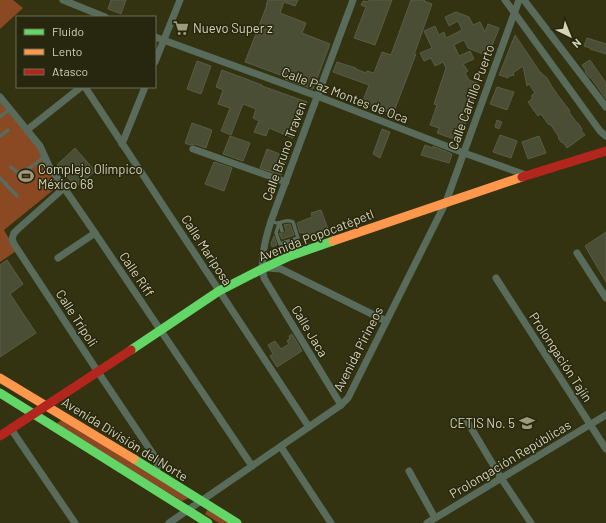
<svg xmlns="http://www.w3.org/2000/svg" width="606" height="523" font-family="Barlow,sans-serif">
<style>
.green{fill:#8a4923}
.building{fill:#4a4e35;stroke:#595d44}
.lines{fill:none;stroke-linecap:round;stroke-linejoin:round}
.lane{stroke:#596c5c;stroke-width:3.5}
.street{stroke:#596c5c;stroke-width:7}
.fast{stroke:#63d668;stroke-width:9}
.slow{stroke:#ff974d;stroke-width:9}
.jam{stroke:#b3261e;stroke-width:9}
.labels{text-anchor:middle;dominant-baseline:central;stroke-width:3;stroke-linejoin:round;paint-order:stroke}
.poi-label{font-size:13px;fill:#d4d4b7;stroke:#27260f;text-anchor:start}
.street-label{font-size:13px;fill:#d4d4b7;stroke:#27260f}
</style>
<rect width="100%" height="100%" fill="#343311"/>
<g class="green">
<polygon points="0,0 13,0 23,8 0,29"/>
<polygon points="0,102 37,147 57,187 4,230 16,251 0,262"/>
<polygon points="63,419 189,498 182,501 56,424"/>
<polygon points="208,509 230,523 219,523 205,514"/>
</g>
<g class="building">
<polygon points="111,0 126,0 121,14 108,9"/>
<polygon points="268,0 298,0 295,6 284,2 280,13 306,23 302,33 330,44 313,89 285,79 286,77 245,62 267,5 266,5"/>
<polygon points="369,0 392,0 375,45 354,38 366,7 361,5 363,1 368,2"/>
<polygon points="411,0 425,0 424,1 432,4 414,55 416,54 393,114 362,103 369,85 333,72 337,62 356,68 356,69 366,73 367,71 374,73 382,52 391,55"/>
<polygon points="456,12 469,17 473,25 480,22 485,32 488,24 499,28 488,56 468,48 464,40 454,45 459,56 470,51 474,59 463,64 468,71 465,73 469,80 479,84 459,141 437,133 439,128 430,125 437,105 434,104 446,68 443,62 435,66 431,58 424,61 420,53 432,48 424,31 435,26 439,35 444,32 446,38 462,30 458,21 449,26 445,17"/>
<polygon points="515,35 540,72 547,78 552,87 560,98 570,111 569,112 577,123 578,123 582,129 581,130 585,135 567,148 563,142 562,143 558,138 559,137 550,124 549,125 541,114 538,116 528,102 532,99 532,95 535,93 529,84 527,86 523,66 513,73 514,75 509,76 508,78 499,75"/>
<polygon points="587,38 606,44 606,54 590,49 590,48 584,46"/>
<polygon points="590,60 606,83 606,99 591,78 590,78 585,72 586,71 582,65"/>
<polygon points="197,61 211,66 201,94 187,89"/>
<polygon points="222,70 262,85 262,86 307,102 293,138 269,128 266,136 254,132 259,121 253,118 256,109 243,104 231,135 221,131 230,108 218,104 223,90 216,87"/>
<polygon points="497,87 514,92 507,110 490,104"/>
<polygon points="497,120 502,122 499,129 495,127"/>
<polygon points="192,123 212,130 206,148 195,144 190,145 185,143"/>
<polygon points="382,129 390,132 380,158 373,154"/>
<polygon points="500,135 517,141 511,158 493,152"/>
<polygon points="230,136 250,143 243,161 223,154"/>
<polygon points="539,136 546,153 528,159 522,142"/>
<polygon points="425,145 433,148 433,146 452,154 449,163 421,155"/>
<polygon points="75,148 95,171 76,187 57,165"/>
<polygon points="267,149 287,157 281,175 260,168"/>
<polygon points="214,162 232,168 224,191 205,184"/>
<polygon points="321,210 328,229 310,235 309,233 304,235 303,232 300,233 297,223 312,217 311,213"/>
<polygon points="289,224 290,224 294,235 282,239 279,233 282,234 284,234 286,230 284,225"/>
<polygon points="606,232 606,282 585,246"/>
<polygon points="274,236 277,245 272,247 271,243"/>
<polygon points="7,260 23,284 10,294 36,333 0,357 0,265"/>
<polygon points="292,334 302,351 277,367 270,356 273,354 268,345 275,341 281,349 289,344 287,341 290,338 289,336"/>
</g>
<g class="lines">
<g class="lane">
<polyline points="0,117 10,109"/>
<polyline points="0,136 8,130"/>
<path d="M11,167L17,172C28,172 37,162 45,156"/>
<polyline points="0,178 17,196"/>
<path d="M271,221C272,222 277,223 278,223C283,223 287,218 293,222L298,238L280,244L276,233L279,223"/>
<polyline points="280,224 282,231"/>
<polyline points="286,242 290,255"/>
</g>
<g class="street">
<polyline points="63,0 105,17"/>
<polyline points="505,0 600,131 606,136"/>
<polyline points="524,0 606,107"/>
<polyline points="155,37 317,96 464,153 526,175"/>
<polyline points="155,62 180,0"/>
<polyline points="85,87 309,427"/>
<polyline points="0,97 40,146 49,166 95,233 252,466"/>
<polyline points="27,130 81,87"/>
<polyline points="122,144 145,87"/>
<polyline points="193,149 286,182"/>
<path d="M64,188L18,229L14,233L12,239L14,244L98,372L155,457C158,463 158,466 156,472"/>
<polyline points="577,253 606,298"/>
<polyline points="58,258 95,233"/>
<polyline points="268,268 281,269 386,321"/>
<polyline points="496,278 606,449"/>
<path d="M341,405L264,278C260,259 265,240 271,221L353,0"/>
<polyline points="467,421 501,478 531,523"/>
<polyline points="11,429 75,523"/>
<polyline points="281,447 331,523"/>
<polyline points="409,471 435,518"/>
<polyline points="169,523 335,409 341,405 348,398 446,202 519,0"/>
<polyline points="427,523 606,415"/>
</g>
<g class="fast">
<polyline points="131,350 219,291 262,269 290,256 333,241"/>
<polyline points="0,393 208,523"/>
<polyline points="134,459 237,523"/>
</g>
<g class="slow">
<polyline points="333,241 522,177"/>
<polyline points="0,378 134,459"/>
</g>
<g class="jam">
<polyline points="522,177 606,151"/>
<polyline points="0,436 131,350"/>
</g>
</g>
<defs>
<symbol id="supermarket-bare" viewBox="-9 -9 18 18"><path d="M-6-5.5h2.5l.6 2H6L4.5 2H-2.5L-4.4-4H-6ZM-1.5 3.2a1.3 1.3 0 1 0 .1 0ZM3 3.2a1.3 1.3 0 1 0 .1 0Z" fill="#9c9c7d" stroke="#27260f" stroke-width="2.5" paint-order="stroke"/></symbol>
<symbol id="stadium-bare" viewBox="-9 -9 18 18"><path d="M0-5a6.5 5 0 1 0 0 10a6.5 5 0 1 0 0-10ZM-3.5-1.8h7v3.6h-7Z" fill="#9c9c7d" stroke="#27260f" stroke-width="2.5" paint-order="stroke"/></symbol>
<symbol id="school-bare" viewBox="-9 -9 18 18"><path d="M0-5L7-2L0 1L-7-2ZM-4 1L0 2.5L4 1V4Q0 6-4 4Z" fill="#9c9c7d" stroke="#27260f" stroke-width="2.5" paint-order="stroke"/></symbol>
</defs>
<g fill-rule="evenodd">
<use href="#supermarket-bare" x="170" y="17" width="22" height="22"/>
<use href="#stadium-bare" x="15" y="165" width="22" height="22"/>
<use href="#school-bare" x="516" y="412" width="22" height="22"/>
</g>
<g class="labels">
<g class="poi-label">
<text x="193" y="28">Nuevo Super z</text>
<text x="38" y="169">Complejo Olímpico<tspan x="38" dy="15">México 68</tspan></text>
<text x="515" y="423" text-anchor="end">CETIS No. 5</text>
</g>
<g class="street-label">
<text transform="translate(345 95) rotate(21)">Calle Paz Montes de Oca</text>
<text transform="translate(471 97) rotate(-70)">Calle Carrillo Puerto</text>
<text transform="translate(284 151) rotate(-70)">Calle Bruno Traven</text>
<text transform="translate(316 235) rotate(-21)">Avenida Popocatépetl</text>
<text transform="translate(207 250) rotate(57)">Calle Mariposa</text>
<text transform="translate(137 274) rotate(56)">Calle Riff</text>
<text transform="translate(77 318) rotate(57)">Calle Trípoli</text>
<text transform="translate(310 331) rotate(59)">Calle Jaca</text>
<text transform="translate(358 349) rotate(-63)">Avenida Pirineos</text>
<text transform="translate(561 357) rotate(57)">Prolongación Tajín</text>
<text transform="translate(125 439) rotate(32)">Avenida División del Norte</text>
<text transform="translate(510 459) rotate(-31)">Prolongación Repúblicas</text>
</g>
</g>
<rect x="16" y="16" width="140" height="72" fill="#27260f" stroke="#6c6c52"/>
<rect x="24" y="29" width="20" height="6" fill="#63d668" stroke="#6c6c52"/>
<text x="52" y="36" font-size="12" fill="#d4d4b7">Fluido</text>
<rect x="24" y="49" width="20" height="6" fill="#ff974d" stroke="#6c6c52"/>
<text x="52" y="56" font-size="12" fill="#d4d4b7">Lento</text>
<rect x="24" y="69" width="20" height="6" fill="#b3261e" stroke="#6c6c52"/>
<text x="52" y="76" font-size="12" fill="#d4d4b7">Atasco</text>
<g transform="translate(570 36) rotate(137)" stroke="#27260f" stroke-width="3" paint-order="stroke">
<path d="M0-3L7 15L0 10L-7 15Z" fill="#d4d4b7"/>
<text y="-6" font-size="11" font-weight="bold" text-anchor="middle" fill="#d4d4b7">N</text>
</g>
</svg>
